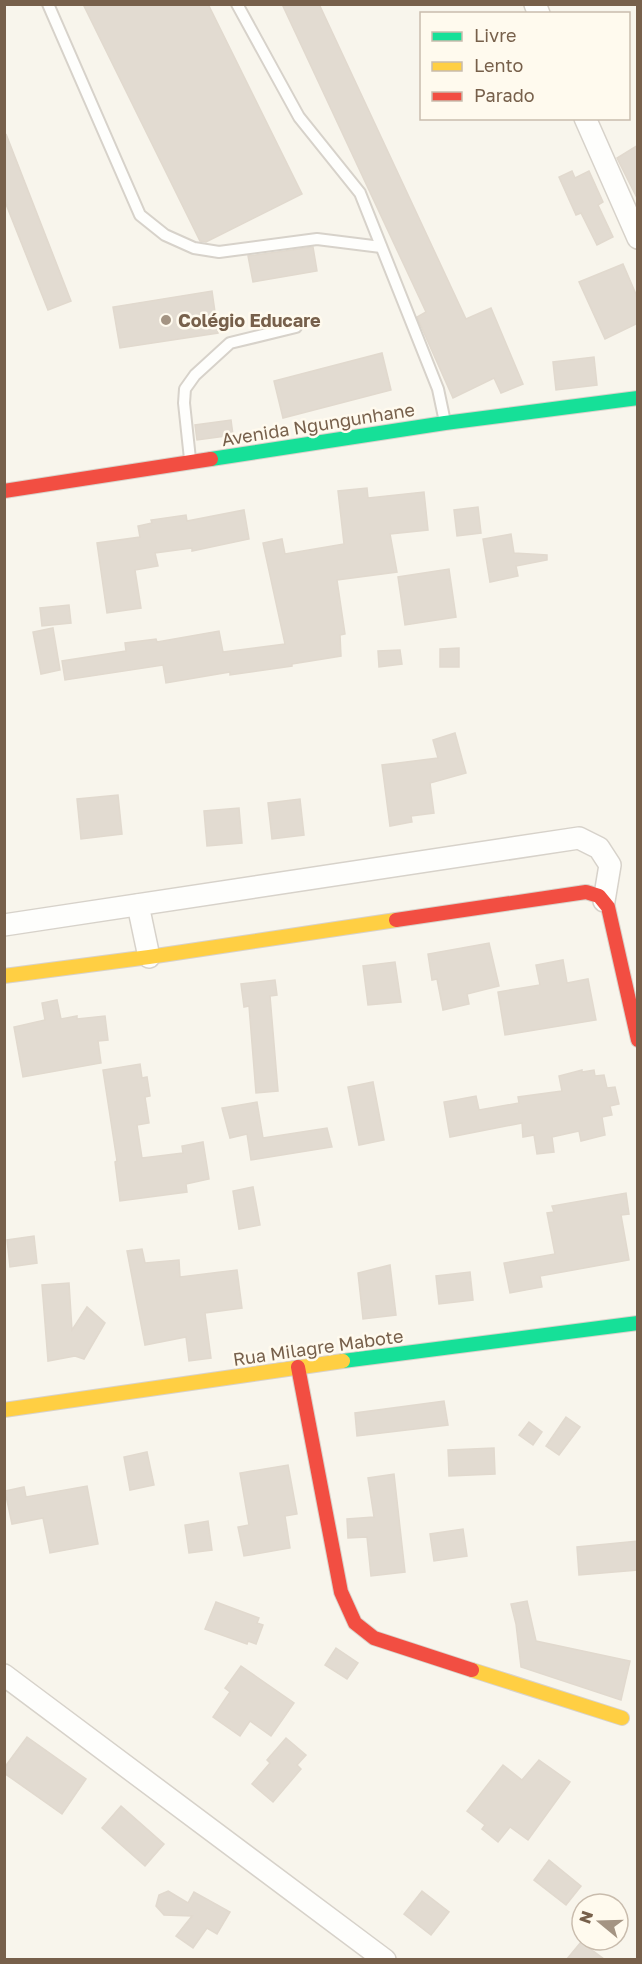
<svg xmlns="http://www.w3.org/2000/svg" width="642" height="1964" font-family="'Golos Text',sans-serif">
<style>
.building{fill:#e2dbd1;stroke:#e1d9ce;stroke-width:1.5}
.lines{fill:none;stroke-linecap:round;stroke-linejoin:round}
.lane-casing{stroke:#d7d2ca;stroke-width:14}
.street-casing{stroke:#d7d2ca;stroke-width:24}
.fast-casing{stroke:#d8d2ca;stroke-width:16}
.slow-casing{stroke:#d8d2ca;stroke-width:16}
.jam-casing{stroke:#d8d2ca;stroke-width:16}
.lane{stroke:#fefefc;stroke-width:10}
.street{stroke:#fefefc;stroke-width:21}
.fast{stroke:#16e098;stroke-width:14}
.slow{stroke:#ffcf43;stroke-width:14}
.jam{stroke:#f24e42;stroke-width:14}
.poi-dot{fill:#a49483;stroke:#fffaee;stroke-width:2}
.labels{text-anchor:middle;dominant-baseline:central;stroke-width:5;stroke-linejoin:round;paint-order:stroke}
.poi-label{font-size:18px;font-weight:bold;fill:#77604b;stroke:#fffaee;text-anchor:start}
.street-label{font-size:18px;fill:#77604b;stroke:#fffaee}
</style>
<rect width="100%" height="100%" fill="#f8f5ec"/>
<g class="building">
<polygon points="83,4 208,4 302,194 206,242 200,241"/>
<polygon points="282,4 319,4 466,319 491,308 523,384 501,393 494,378 453,398 417,317 426,312"/>
<polygon points="6,134 71,301 48,310 4,199"/>
<polygon points="638,145 638,200 617,158"/>
<polygon points="572,171 575,178 589,171 603,202 598,205 613,237 597,245 581,213 576,215 559,177"/>
<polygon points="313,247 317,271 253,282 248,256"/>
<polygon points="623,264 638,299 638,323 605,339 579,282"/>
<polygon points="212,291 218,333 120,348 113,307"/>
<polygon points="382,353 391,390 283,418 274,381"/>
<polygon points="594,357 597,385 556,390 553,362"/>
<polygon points="231,420 233,435 197,440 195,425"/>
<polygon points="367,488 368,498 424,492 428,530 390,534 397,572 337,580 345,634 340,635 341,656 292,664 292,666 230,675 230,672 166,683 163,665 65,680 62,661 126,651 125,643 156,639 157,642 219,631 223,652 285,644 263,543 282,539 285,554 344,544 338,491"/>
<polygon points="478,507 481,533 457,536 454,510"/>
<polygon points="244,510 249,539 192,551 192,548 155,553 158,566 135,570 141,608 107,613 97,543 140,537 138,526 152,523 151,520 186,515 187,521"/>
<polygon points="511,534 514,553 547,555 547,560 516,566 518,576 490,582 483,539"/>
<polygon points="449,569 456,617 405,625 398,577"/>
<polygon points="69,605 71,623 42,626 40,608"/>
<polygon points="53,628 60,670 41,674 33,632"/>
<polygon points="459,648 459,667 440,667 440,649"/>
<polygon points="400,650 402,664 379,667 378,651"/>
<polygon points="455,733 466,773 430,783 434,813 411,816 412,822 390,826 382,765 438,758 433,740"/>
<polygon points="118,795 122,834 81,839 77,799"/>
<polygon points="300,799 304,835 272,839 268,803"/>
<polygon points="239,808 242,843 207,846 204,811"/>
<polygon points="489,943 499,986 467,994 469,1004 443,1010 437,979 432,980 428,954"/>
<polygon points="563,960 567,983 588,979 596,1020 505,1035 498,992 540,985 536,965"/>
<polygon points="395,962 401,1002 368,1005 363,966"/>
<polygon points="275,980 277,995 270,996 278,1091 256,1093 249,1006 244,1007 241,984"/>
<polygon points="57,1000 61,1019 77,1016 77,1019 105,1016 108,1040 98,1041 101,1063 23,1077 14,1027 45,1020 42,1003"/>
<polygon points="140,1064 142,1078 147,1077 150,1096 145,1097 149,1123 137,1125 142,1158 183,1153 182,1146 203,1142 209,1179 186,1184 187,1192 120,1201 115,1162 117,1161 103,1070"/>
<polygon points="582,1070 582,1072 594,1070 595,1076 604,1075 607,1088 615,1087 619,1104 610,1106 612,1115 602,1117 605,1135 581,1141 579,1131 552,1137 554,1152 537,1154 534,1135 523,1137 522,1123 450,1137 444,1102 476,1096 479,1110 519,1103 518,1097 562,1091 559,1076"/>
<polygon points="373,1082 384,1140 359,1145 348,1087"/>
<polygon points="257,1102 263,1138 327,1128 332,1147 251,1160 247,1134 230,1138 222,1108"/>
<polygon points="253,1187 260,1225 239,1229 233,1191"/>
<polygon points="626,1193 629,1214 621,1215 629,1260 540,1276 542,1287 510,1293 504,1263 555,1254 547,1213 554,1212 552,1206"/>
<polygon points="34,1236 37,1263 10,1267 7,1240"/>
<polygon points="142,1249 145,1263 179,1260 180,1277 237,1270 242,1308 205,1313 211,1358 189,1361 186,1337 145,1345 127,1251"/>
<polygon points="390,1265 396,1315 363,1319 358,1273"/>
<polygon points="470,1272 473,1300 439,1304 436,1276"/>
<polygon points="69,1283 72,1330 87,1307 105,1323 84,1359 75,1356 48,1361 42,1285"/>
<polygon points="444,1401 448,1425 357,1436 355,1413"/>
<polygon points="566,1417 580,1427 559,1455 546,1446"/>
<polygon points="529,1422 542,1432 533,1445 519,1435"/>
<polygon points="494,1448 495,1474 449,1476 448,1450"/>
<polygon points="147,1452 154,1485 130,1490 124,1457"/>
<polygon points="288,1465 297,1514 285,1516 290,1548 244,1556 238,1527 249,1525 240,1473"/>
<polygon points="394,1474 405,1572 371,1576 367,1537 348,1538 347,1519 374,1517 368,1478"/>
<polygon points="87,1486 98,1544 50,1553 43,1518 12,1524 5,1491 24,1487 26,1497"/>
<polygon points="208,1521 212,1550 189,1553 185,1525"/>
<polygon points="463,1529 467,1556 434,1561 430,1534"/>
<polygon points="638,1541 638,1570 579,1575 577,1547"/>
<polygon points="527,1601 536,1641 630,1661 621,1700 521,1667 516,1624 511,1604"/>
<polygon points="216,1602 259,1618 257,1623 263,1625 256,1644 248,1641 247,1644 205,1629"/>
<polygon points="336,1648 358,1663 347,1679 325,1665"/>
<polygon points="241,1666 294,1703 271,1736 250,1721 240,1736 213,1717 230,1692 225,1688"/>
<polygon points="27,1737 86,1779 62,1814 4,1773 4,1768"/>
<polygon points="286,1738 306,1755 297,1765 301,1769 273,1802 252,1784 270,1763 267,1760"/>
<polygon points="539,1760 570,1782 528,1840 510,1827 498,1842 482,1829 485,1825 467,1811 503,1765 522,1780"/>
<polygon points="121,1806 164,1844 145,1866 102,1828"/>
<polygon points="549,1860 581,1886 566,1905 534,1880"/>
<polygon points="168,1891 188,1903 194,1892 230,1912 217,1934 207,1928 193,1948 176,1936 192,1916 164,1915 156,1906 159,1895"/>
<polygon points="422,1891 449,1912 431,1935 404,1914"/>
<polygon points="581,1942 604,1959 567,1959"/>
</g>
<g class="lines">
<defs>
<g id="lane">
<polyline points="48,4 140,215 165,235 194,248 219,252 317,239 381,247"/>
<polyline points="237,4 299,117 360,193 438,389 445,422"/>
<polyline points="190,459 184,403 185,389 195,375 230,343 296,327"/>
</g>
<g id="street">
<polyline points="535,4 539,14"/>
<polyline points="585,118 638,238"/>
<polyline points="138,905 149,957"/>
<polyline points="4,925 579,838 599,848 610,865 604,901"/>
<polyline points="4,1675 385,1960"/>
</g>
<g id="fast">
<polyline points="211,459 445,423 638,398"/>
<polyline points="343,1361 638,1323"/>
</g>
<g id="slow">
<polyline points="4,976 149,957 396,920"/>
<polyline points="4,1410 343,1361"/>
<polyline points="472,1670 622,1718"/>
</g>
<g id="jam">
<polyline points="4,491 211,459"/>
<polyline points="396,920 586,892 599,896 608,907 638,1040"/>
<polyline points="298,1367 341,1592 355,1623 374,1638 472,1670"/>
</g>
</defs>
<use href="#lane" class="lane-casing"/>
<use href="#street" class="street-casing"/>
<use href="#fast" class="fast-casing"/>
<use href="#slow" class="slow-casing"/>
<use href="#jam" class="jam-casing"/>
<use href="#lane" class="lane"/>
<use href="#street" class="street"/>
<use href="#fast" class="fast"/>
<use href="#slow" class="slow"/>
<use href="#jam" class="jam"/>
</g>
<circle class="poi-dot" cx="166" cy="320" r="6"/>
<g class="labels">
<g class="poi-label">
<text x="178" y="320">Colégio Educare</text>
</g>
<g class="street-label">
<text transform="translate(318 424) rotate(-9)">Avenida Ngungunhane</text>
<text transform="translate(318 1347) rotate(-8)">Rua Milagre Mabote</text>
</g>
</g>
<rect width="642" height="1964" fill="none" stroke="#77604b" stroke-width="12"/>
<rect x="420" y="12" width="210" height="108" fill="#fffaee" stroke="#c9bcad" stroke-width="1.5"/>
<rect x="432" y="32" width="30" height="9" fill="#16e098" stroke="#c9bcad" stroke-width="1.5"/>
<text x="474" y="42" font-size="18" fill="#77604b">Livre</text>
<rect x="432" y="62" width="30" height="9" fill="#ffcf43" stroke="#c9bcad" stroke-width="1.5"/>
<text x="474" y="72" font-size="18" fill="#77604b">Lento</text>
<rect x="432" y="92" width="30" height="9" fill="#f24e42" stroke="#c9bcad" stroke-width="1.5"/>
<text x="474" y="102" font-size="18" fill="#77604b">Parado</text>
<g transform="translate(600 1922) rotate(289)"><circle r="28" fill="#fffaee" stroke="#c9bcad" stroke-width="1.5"/>
<path d="M0-4.5L10 22L0 15L-10 22Z" fill="#a49483"/>
<text y="-9" font-size="16" font-weight="bold" text-anchor="middle" fill="#77604b">N</text>
</g>
</svg>
